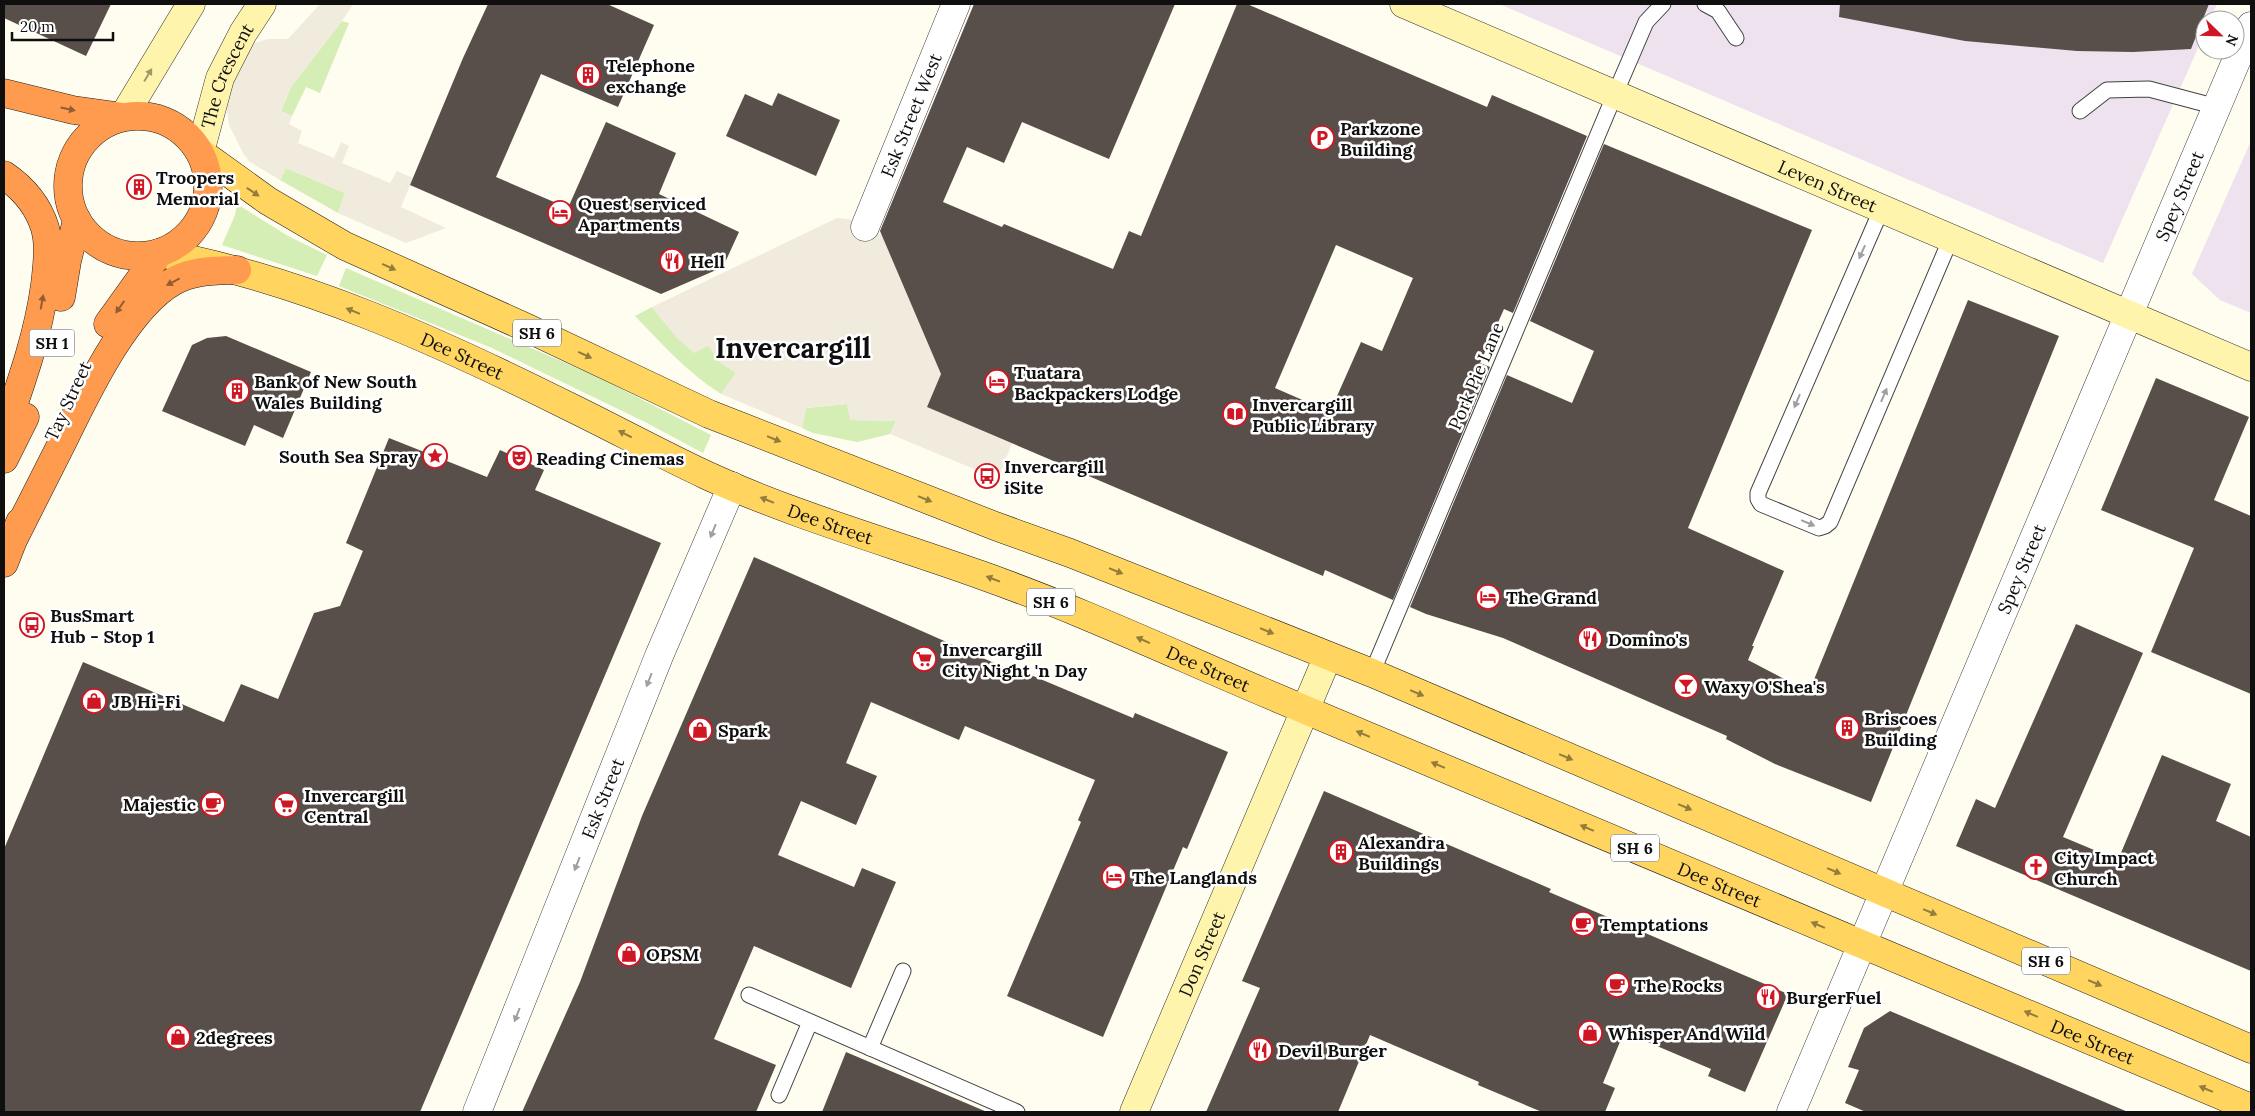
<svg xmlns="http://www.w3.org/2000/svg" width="2255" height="1116" font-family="Lora,serif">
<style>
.industrial{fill:#ede2ee}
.green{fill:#d4eeb5}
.plaza{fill:#f1ebdd}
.building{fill:#594f4a;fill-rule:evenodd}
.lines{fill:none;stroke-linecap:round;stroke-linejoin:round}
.lane-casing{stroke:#424242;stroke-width:17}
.street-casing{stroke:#424242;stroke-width:29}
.secondary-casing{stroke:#313131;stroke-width:29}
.primary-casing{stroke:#202020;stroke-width:29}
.highway-casing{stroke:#202020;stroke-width:29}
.lane{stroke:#fff;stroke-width:15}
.street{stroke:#fff;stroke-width:28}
.secondary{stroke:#fff4ab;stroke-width:28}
.primary{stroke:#ffd560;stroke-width:28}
.highway{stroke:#ff9b4e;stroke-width:28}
.oneway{fill:#9f986d}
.oneway2{fill:#935c32}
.oneway3{fill:#937c3c}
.oneway4{fill:#9f9f9f}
.labels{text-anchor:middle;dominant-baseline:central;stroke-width:5;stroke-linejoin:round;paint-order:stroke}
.shield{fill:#fff;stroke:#575757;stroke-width:1}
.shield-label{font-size:16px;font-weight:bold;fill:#0f0f0f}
.poi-label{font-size:18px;font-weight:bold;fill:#0f0f0f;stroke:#fff;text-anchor:start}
.street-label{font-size:18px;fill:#0f0f0f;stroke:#fff}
.town-label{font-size:28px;font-weight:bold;fill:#0f0f0f;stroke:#fff}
</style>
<rect width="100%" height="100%" fill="#fffcf0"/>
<g class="industrial">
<polygon points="1499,4 2217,4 2210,20 2205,20 2205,32 2103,263"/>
<polygon points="2251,141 2251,313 2220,300 2192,274"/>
</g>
<g class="green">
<polygon points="342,21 349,23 320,93 306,87 292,116 281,111 291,87"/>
<polygon points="286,168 345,193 338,213 280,180"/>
<polygon points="237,204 288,236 327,255 317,276 222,245 235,215"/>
<polygon points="346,268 598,377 711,435 703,453 645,422 492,348 339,286"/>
<path d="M652,307L678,339L708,345L720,362L736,373L721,394C688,373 662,344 635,316Z"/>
<polygon points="847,404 851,420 896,421 890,434 857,442 813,433 802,428 806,408"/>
</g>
<g class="plaza">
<polygon points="320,4 353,4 342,21 291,87 281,111 292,116 289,124 302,131 298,143 334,158 341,142 349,146 342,163 390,183 397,171 413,178 401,207 446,228 406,243 338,213 345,193 286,168 280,180 250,162 244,155 229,125 227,111 228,94 246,50 255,43 267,39 288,39"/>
<polygon points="837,218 849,219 882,235 941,374 927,407 1012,443 998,479 890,434 896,421 850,420 847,404 806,408 802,428 721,394 736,373 720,362 708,346 694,353 678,339 652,307"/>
</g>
<g class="building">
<polygon points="4,4 111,4 86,56 4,18"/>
<polygon points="488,4 607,4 654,25 618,107 541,74 496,177 568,208 606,122 676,153 659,194 739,232 723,267 661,294 410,185 463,58"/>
<path d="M974,4H1175L1109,159L1022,122L1004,163L967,147L943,202L1002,227L1004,224L1113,269L1129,231L1141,236L1237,4H1247L1487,107L1492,95L1587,136L1513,313L1504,309L1480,363L1490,367L1393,600L1325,570L1323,576L927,407L941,374L880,231ZM1336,245L1413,278L1382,351L1361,342L1330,412L1275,388Z"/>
<polygon points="1840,4 2209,4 2191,49 2133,52 2077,51 1965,41 1839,17"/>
<polygon points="778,93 840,120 816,176 726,136 745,94 772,106"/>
<polygon points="1604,144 1812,230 1688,528 1784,571 1752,646 1754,646 1748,660 1809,692 1968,300 2059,336 1871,802 1775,764 1726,739 1727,736 1503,638 1426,614 1410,607 1507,375 1572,403 1594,351 1530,321"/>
<polygon points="226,336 311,372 283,438 254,425 245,446 162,411 192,345 207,338"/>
<polygon points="2156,378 2249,417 2214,500 2251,516 2251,694 2151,652 2194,548 2101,510"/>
<polygon points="389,438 487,477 500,450 544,470 535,490 661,543 420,1112 4,1112 4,849 83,662 224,722 241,684 278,699 314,613 340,606 363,551 346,543"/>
<polygon points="754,557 1010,670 1012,667 1133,718 1135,713 1228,752 1187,849 1183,847 1103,1037 1007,996 1081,822 1078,820 1095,780 965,726 959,740 871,702 846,763 877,776 856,825 801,801 778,855 854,887 862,868 896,882 851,988 754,946 714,1039 776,1065 756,1112 522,1112 580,982 642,816"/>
<polygon points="2076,624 2143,653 2063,837 2118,860 2162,755 2231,784 2216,821 2251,837 2251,971 1956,846 1976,799 1995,808"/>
<polygon points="1324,791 1551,889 1549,892 1788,994 1745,1092 1708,1076 1711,1069 1624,1032 1603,1083 1615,1088 1605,1112 1542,1112 1478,1085 1479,1082 1370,1035 1338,1112 1206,1112 1260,988 1242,981"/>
<polygon points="1890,1011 2128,1112 1866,1112 1845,1103 1859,1070 1848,1067 1864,1028"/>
<polygon points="846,1052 987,1112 822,1112"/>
</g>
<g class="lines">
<defs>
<g id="lane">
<polyline points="1705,4 1718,11 1736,38"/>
<polyline points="2080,111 2107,90 2149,89 2217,107"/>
<polyline points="1882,208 1758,493 1758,499 1761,504 1819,528 1825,526 1830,522 1951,238"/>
<polyline points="1372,673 1615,94 1646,22 1663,4"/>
<polyline points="749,995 1017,1112"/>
<polyline points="870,1048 903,971"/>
<polyline points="779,1095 810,1022"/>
</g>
<g id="street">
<path id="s1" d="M865,227L956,4"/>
<path id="s2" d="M477,1112L659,656L732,486"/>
<path id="s3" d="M1791,1112L2251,26"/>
</g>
<g id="secondary">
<path id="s4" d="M1404,4L2251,367"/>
<polyline points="123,117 191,4"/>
<path id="s5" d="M200,152L220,78L243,33L262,4"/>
<path id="s6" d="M1134,1112L1328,656"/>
</g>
<g id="primary">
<polyline points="200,152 268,201 345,246 525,327 709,414 995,526 1070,553 1372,673 2251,1049"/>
<path id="s7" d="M159,253C302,279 442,343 572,408C617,430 661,454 706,475C795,516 889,542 981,575C1077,609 1169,652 1263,692L2251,1108"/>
</g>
<g id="highway">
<polyline points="4,93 73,110 123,117"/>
<circle cx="138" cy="186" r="70"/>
<path d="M4,175C23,188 38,205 45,228C50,246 47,266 45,285C38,336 21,383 4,432"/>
<polyline points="61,297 67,261 77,220"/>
<polyline points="108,324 159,253"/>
<polyline points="4,459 25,417"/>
<path d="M14,538C31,505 47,472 64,439C87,392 127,307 174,281C193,270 216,271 237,270"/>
<polyline points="4,563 20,522"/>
</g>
</defs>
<use href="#lane" class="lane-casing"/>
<use href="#street" class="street-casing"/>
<use href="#secondary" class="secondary-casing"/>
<use href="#primary" class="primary-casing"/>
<use href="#highway" class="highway-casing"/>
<use href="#lane" class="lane"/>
<use href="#street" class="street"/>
<use href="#secondary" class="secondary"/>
<use href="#primary" class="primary"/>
<use href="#highway" class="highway"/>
</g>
<defs><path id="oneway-solid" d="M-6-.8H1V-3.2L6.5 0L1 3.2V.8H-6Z" transform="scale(1.25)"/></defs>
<use class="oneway" href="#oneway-solid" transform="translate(148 75) rotate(-59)"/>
<g class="oneway2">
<use href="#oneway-solid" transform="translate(68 109) rotate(12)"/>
<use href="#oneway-solid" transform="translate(173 282) rotate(152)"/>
<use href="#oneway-solid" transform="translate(42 302) rotate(-80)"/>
<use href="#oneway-solid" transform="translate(120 307) rotate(125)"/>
</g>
<g class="oneway3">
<use href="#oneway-solid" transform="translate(253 192) rotate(34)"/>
<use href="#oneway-solid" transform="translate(389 267) rotate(24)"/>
<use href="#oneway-solid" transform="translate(353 311) rotate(-158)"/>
<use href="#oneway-solid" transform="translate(585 355) rotate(25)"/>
<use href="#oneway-solid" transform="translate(625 434) rotate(-153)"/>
<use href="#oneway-solid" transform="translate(774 439) rotate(22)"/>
<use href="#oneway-solid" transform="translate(925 499) rotate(22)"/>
<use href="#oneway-solid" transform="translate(767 500) rotate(-158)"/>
<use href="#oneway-solid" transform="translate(1116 571) rotate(22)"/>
<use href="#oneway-solid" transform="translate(993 579) rotate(-159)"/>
<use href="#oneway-solid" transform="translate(1267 631) rotate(22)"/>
<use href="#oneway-solid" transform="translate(1143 640) rotate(-156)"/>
<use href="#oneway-solid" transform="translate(1417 693) rotate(23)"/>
<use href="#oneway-solid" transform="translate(1363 734) rotate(-157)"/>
<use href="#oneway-solid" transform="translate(1566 757) rotate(23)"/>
<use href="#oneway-solid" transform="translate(1438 765) rotate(-157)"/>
<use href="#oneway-solid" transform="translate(1685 807) rotate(23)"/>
<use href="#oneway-solid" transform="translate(1587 828) rotate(-157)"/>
<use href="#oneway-solid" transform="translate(1834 871) rotate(23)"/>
<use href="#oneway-solid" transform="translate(1930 912) rotate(23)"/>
<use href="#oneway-solid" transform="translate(1818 925) rotate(-157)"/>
<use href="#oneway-solid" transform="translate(2095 983) rotate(23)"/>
<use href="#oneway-solid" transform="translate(2031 1014) rotate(-157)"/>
<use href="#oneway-solid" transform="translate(2206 1089) rotate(-157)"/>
</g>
<g class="oneway4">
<use href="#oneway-solid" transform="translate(1862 252) rotate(114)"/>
<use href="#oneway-solid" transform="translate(1884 395) rotate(-67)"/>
<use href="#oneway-solid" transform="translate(1797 401) rotate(113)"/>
<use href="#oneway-solid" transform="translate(1808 523) rotate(23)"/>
<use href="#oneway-solid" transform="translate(713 531) rotate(112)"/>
<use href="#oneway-solid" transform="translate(649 680) rotate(111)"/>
<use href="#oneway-solid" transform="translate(577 864) rotate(111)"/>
<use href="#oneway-solid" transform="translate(517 1015) rotate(111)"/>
</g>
<defs>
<symbol id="building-ring" viewBox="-11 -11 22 22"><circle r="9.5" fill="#fff" stroke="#cf1724" stroke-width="1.5"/><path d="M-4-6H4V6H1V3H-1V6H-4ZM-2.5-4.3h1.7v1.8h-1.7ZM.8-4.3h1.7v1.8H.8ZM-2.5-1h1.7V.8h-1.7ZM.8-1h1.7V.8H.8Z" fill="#cf1724"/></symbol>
<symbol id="parking-ring" viewBox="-11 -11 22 22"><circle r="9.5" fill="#fff" stroke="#cf1724" stroke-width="1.5"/><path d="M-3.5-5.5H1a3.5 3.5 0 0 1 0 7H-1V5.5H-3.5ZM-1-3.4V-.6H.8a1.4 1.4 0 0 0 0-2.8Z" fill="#cf1724"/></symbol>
<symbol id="hotel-ring" viewBox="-11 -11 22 22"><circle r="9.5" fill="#fff" stroke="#cf1724" stroke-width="1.5"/><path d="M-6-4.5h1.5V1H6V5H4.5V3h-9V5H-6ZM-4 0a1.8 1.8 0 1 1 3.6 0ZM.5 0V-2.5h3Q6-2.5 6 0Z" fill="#cf1724"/></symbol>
<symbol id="restaurant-ring" viewBox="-11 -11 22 22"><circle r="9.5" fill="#fff" stroke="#cf1724" stroke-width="1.5"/><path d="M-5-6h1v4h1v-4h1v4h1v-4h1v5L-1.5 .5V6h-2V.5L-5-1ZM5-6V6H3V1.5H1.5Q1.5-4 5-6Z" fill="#cf1724"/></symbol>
<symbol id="library-ring" viewBox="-11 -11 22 22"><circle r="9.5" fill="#fff" stroke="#cf1724" stroke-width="1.5"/><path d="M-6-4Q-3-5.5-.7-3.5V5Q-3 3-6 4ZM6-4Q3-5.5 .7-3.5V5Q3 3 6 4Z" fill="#cf1724"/></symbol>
<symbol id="sight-ring" viewBox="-11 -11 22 22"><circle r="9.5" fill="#fff" stroke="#cf1724" stroke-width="1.5"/><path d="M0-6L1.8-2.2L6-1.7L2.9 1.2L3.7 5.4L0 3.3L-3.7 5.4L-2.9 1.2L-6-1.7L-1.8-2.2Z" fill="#cf1724"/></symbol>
<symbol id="theatre-ring" viewBox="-11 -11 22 22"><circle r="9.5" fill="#fff" stroke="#cf1724" stroke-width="1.5"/><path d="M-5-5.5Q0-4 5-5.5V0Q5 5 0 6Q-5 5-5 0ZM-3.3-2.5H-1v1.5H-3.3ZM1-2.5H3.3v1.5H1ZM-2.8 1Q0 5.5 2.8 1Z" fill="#cf1724"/></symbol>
<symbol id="bus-ring" viewBox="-11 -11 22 22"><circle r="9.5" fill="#fff" stroke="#cf1724" stroke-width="1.5"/><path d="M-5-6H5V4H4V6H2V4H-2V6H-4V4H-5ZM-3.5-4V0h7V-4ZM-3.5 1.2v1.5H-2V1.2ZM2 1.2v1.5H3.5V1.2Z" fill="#cf1724"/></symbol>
<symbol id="supermarket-ring" viewBox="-11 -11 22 22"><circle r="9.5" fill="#fff" stroke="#cf1724" stroke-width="1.5"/><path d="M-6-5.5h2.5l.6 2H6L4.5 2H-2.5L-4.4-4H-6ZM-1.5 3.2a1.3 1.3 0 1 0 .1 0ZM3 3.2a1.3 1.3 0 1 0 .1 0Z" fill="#cf1724"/></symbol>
<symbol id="bar-ring" viewBox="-11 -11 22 22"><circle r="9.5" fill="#fff" stroke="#cf1724" stroke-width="1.5"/><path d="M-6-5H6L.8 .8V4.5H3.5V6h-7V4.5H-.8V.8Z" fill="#cf1724"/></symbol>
<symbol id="shop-ring" viewBox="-11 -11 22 22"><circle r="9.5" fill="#fff" stroke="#cf1724" stroke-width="1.5"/><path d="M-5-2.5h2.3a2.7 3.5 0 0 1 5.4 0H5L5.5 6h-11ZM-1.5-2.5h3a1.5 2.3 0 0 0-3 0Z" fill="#cf1724"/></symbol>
<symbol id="cafe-ring" viewBox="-11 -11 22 22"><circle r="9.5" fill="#fff" stroke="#cf1724" stroke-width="1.5"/><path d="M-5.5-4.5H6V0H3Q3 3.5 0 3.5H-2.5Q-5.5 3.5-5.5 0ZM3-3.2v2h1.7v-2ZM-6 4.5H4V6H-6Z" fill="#cf1724"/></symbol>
<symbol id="church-ring" viewBox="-11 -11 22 22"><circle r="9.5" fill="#fff" stroke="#cf1724" stroke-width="1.5"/><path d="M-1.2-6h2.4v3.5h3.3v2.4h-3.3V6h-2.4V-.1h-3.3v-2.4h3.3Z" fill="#cf1724"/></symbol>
</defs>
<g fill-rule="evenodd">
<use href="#building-ring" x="574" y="61" width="28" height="28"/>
<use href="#parking-ring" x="1308" y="124" width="28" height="28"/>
<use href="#building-ring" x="125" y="173" width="28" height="28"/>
<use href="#hotel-ring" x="546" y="199" width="28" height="28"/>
<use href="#restaurant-ring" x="658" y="247" width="28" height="28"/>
<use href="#hotel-ring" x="983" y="368" width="28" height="28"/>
<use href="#building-ring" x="223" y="377" width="28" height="28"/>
<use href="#library-ring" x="1221" y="400" width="28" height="28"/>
<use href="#sight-ring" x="421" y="442" width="28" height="28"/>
<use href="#theatre-ring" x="505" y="444" width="28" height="28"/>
<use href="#bus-ring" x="973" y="462" width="28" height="28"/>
<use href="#hotel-ring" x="1474" y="583" width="28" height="28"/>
<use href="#bus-ring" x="18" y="611" width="28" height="28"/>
<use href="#restaurant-ring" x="1576" y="625" width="28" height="28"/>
<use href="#supermarket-ring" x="910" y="645" width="28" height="28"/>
<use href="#bar-ring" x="1672" y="672" width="28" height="28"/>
<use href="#shop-ring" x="80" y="687" width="28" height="28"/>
<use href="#building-ring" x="1833" y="714" width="28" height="28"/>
<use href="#shop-ring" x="686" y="716" width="28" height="28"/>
<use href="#cafe-ring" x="199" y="790" width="28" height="28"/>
<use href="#supermarket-ring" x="272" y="791" width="28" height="28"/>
<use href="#building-ring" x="1327" y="838" width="28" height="28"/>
<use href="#church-ring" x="2022" y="853" width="28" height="28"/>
<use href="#hotel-ring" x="1100" y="863" width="28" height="28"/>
<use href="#cafe-ring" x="1569" y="910" width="28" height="28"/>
<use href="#shop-ring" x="615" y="940" width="28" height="28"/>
<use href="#cafe-ring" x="1603" y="971" width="28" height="28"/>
<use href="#restaurant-ring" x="1754" y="983" width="28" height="28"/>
<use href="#shop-ring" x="1576" y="1019" width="28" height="28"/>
<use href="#shop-ring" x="164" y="1023" width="28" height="28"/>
<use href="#restaurant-ring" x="1246" y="1036" width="28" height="28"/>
</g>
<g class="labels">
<g class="shield">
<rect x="513" y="319.5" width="48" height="27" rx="4"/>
<rect x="29.5" y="329.5" width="45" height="27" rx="4"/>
<rect x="1027" y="588.5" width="48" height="27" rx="4"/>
<rect x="1611" y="834.5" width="48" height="27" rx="4"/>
<rect x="2022" y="947.5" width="48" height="27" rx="4"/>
</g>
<g class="shield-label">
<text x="537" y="333">SH 6</text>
<text x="52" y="343">SH 1</text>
<text x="1051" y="602">SH 6</text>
<text x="1635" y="848">SH 6</text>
<text x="2046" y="961">SH 6</text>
</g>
<g class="poi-label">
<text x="606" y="65">Telephone<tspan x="606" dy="21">exchange</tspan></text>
<text x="1340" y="128">Parkzone<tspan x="1340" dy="21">Building</tspan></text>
<text x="156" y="177">Troopers<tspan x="156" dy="21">Memorial</tspan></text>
<text x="578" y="203">Quest serviced<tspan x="578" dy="21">Apartments</tspan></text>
<text x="690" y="261">Hell</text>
<text x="1014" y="372">Tuatara<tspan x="1014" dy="21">Backpackers Lodge</tspan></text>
<text x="254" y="381">Bank of New South<tspan x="254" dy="21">Wales Building</tspan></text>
<text x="1252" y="404">Invercargill<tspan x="1252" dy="21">Public Library</tspan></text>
<text x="418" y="456" text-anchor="end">South Sea Spray</text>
<text x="536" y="458">Reading Cinemas</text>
<text x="1004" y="466">Invercargill<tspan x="1004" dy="21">iSite</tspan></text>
<text x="1506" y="597">The Grand</text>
<text x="50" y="615">BusSmart<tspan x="50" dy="21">Hub - Stop 1</tspan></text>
<text x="1608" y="639">Domino's</text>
<text x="942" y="649">Invercargill<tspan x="942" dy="21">City Night 'n Day</tspan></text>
<text x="1704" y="686">Waxy O'Shea's</text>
<text x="112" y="701">JB Hi-Fi</text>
<text x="1864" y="718">Briscoes<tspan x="1864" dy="21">Building</tspan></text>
<text x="718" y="730">Spark</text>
<text x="304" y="795">Invercargill<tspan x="304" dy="21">Central</tspan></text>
<text x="196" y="804" text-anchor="end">Majestic</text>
<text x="1358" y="842">Alexandra<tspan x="1358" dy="21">Buildings</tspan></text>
<text x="2054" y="857">City Impact<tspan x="2054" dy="21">Church</tspan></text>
<text x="1132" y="877">The Langlands</text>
<text x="1600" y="924">Temptations</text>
<text x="646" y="954">OPSM</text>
<text x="1634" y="985">The Rocks</text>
<text x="1786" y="997">BurgerFuel</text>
<text x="1608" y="1033">Whisper And Wild</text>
<text x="196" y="1037">2degrees</text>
<text x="1278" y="1050">Devil Burger</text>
</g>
<g class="street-label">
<text stroke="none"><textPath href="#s5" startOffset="81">The Crescent</textPath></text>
<text stroke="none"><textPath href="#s1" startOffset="121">Esk Street West</textPath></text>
<text stroke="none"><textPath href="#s4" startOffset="461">Leven Street</textPath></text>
<text stroke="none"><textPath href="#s3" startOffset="995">Spey Street</textPath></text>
<text stroke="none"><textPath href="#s7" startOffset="321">Dee Street</textPath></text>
<text transform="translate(1476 376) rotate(-67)">Pork Pie Lane</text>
<text transform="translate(68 401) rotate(-65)">Tay Street</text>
<text stroke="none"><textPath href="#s7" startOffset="726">Dee Street</textPath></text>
<text stroke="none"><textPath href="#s3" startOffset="590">Spey Street</textPath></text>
<text stroke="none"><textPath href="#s7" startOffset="1131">Dee Street</textPath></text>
<text stroke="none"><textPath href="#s2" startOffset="338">Esk Street</textPath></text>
<text stroke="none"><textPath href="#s7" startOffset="1686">Dee Street</textPath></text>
<text stroke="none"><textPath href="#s6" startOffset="172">Don Street</textPath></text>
<text stroke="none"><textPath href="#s7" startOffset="2091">Dee Street</textPath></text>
</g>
<g class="town-label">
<text x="793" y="348">Invercargill</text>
</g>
</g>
<rect width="2255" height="1116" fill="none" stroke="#0f0f0f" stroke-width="10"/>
<g transform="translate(2220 35) rotate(113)"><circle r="24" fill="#ffffff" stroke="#9f9f9f"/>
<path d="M0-4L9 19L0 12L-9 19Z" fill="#cf1724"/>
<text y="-8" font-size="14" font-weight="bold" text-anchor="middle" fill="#0f0f0f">N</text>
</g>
<path d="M12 32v8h101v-8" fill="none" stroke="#0f0f0f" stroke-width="2.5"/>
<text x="20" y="32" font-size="15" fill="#0f0f0f" stroke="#ffffff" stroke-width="4" paint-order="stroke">20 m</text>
</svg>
